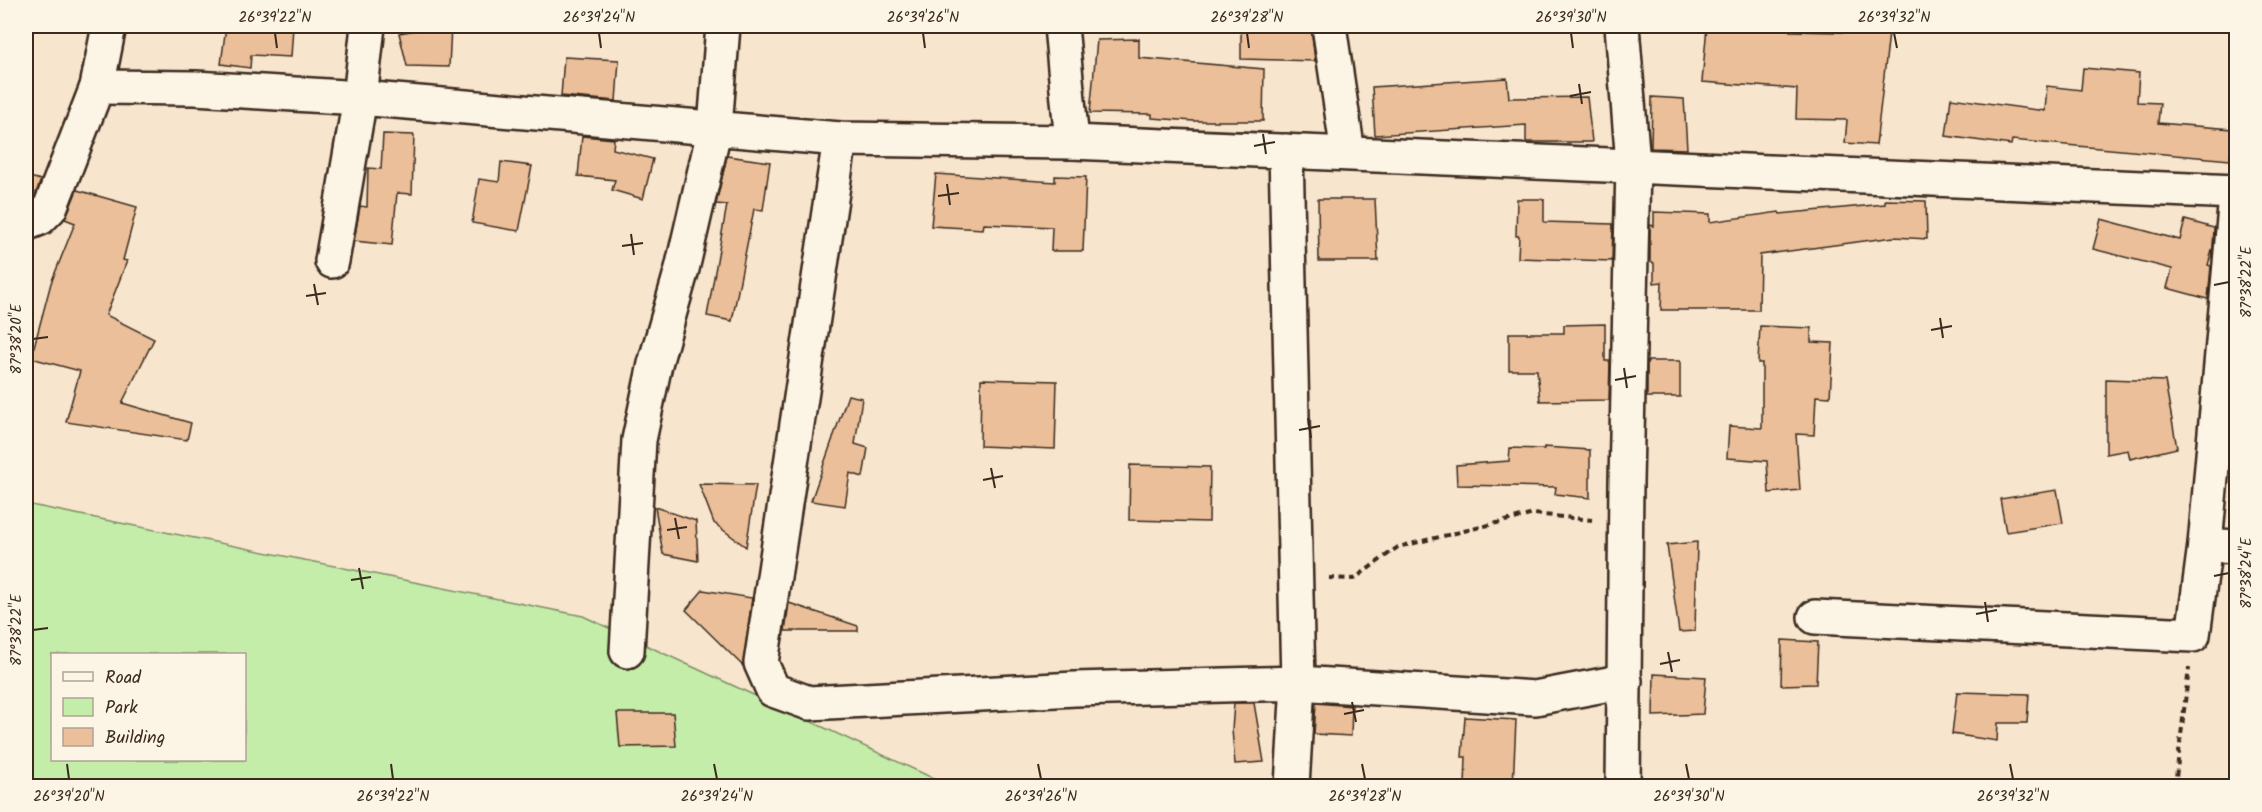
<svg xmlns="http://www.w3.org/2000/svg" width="2262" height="812" font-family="Kalam,sans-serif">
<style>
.green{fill:#c3eda9;stroke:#7f8c64;stroke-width:1.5;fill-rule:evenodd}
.building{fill:#eabf99;stroke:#3b2a1e;stroke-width:1.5}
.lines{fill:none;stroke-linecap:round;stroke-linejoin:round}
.minor-casing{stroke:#3b2a1e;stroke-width:38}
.path{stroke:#3b2a1e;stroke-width:4;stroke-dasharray:6 4.5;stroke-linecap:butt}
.minor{stroke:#fcf5e5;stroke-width:33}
.ticks{fill:none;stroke:#3b2a1e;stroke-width:2}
.neatline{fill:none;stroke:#3b2a1e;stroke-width:2}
.ticks-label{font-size:15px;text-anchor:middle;fill:#3b2a1e}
</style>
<rect width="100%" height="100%" fill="#f7e5ce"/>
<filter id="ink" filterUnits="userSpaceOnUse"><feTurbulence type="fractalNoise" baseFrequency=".0167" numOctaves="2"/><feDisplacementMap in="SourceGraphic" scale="12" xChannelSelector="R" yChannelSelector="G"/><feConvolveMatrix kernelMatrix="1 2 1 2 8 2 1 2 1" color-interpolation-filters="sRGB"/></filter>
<g filter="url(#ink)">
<path class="green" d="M26,504L583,616L950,786H26ZM52,654H244V760H52Z"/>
<g class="building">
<polygon points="226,26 293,26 291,57 251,55 250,68 221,64"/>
<polygon points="440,26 451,26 449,67 407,66 399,33"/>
<polygon points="1241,26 1311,26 1315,61 1241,59"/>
<polygon points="1707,26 1791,26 1790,31 1889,33 1876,145 1845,143 1847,120 1796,119 1797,89 1702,82"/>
<polygon points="1139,39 1139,58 1264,69 1263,121 1194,121 1152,118 1152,114 1090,113 1097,40"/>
<polygon points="564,57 619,60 616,101 561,96"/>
<polygon points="2083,68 2139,73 2137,102 2160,103 2158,123 2233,129 2230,160 2012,140 2011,145 1946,136 1951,98 2045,111 2047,86 2081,90"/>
<polygon points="1507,78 1509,98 1587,97 1592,142 1526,142 1526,125 1375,135 1372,87"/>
<polygon points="1652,97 1684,99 1687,149 1651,148"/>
<polygon points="383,134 414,135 412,194 397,193 392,245 354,241 360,206 367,207 368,168 381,169"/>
<polygon points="582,136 614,139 613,149 653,159 643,199 612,190 615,180 578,176"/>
<polygon points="727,156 770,162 763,210 754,209 732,321 707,316 727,205 716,204"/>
<polygon points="501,162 532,166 519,231 472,223 479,179 499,182"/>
<polygon points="936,174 1055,182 1055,176 1086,177 1083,251 1051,251 1052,227 984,224 983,229 931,226"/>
<polygon points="26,176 41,180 34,198 28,203 26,203"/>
<polygon points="77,190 137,207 123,260 127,261 106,315 154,339 122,403 191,423 187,440 66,422 80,371 31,358 51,283 75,223 65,219"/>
<polygon points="1318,199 1375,199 1378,261 1319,261"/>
<polygon points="1517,199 1544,199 1544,222 1613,224 1612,261 1518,258 1519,236 1516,236"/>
<polygon points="1885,200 1926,201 1927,239 1894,237 1760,255 1759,310 1661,310 1662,282 1654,283 1654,263 1650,262 1650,225 1654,226 1654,212 1710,214 1710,222 1779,212 1780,214 1885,204"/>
<polygon points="2101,219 2180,240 2185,220 2214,228 2213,247 2208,265 2211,266 2208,299 2167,288 2172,269 2093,249"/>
<polygon points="1605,324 1605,361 1610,361 1609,400 1540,401 1537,370 1509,370 1509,333 1564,333 1564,325"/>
<polygon points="1760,326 1811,328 1811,342 1833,343 1830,397 1816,396 1814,435 1796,434 1800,490 1769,493 1767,461 1727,458 1729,426 1762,428 1762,363 1758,363"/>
<rect x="1647" y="361" width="33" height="36"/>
<polygon points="981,379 1057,381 1055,449 980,446"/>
<polygon points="2106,379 2165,381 2177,448 2130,459 2128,450 2106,454"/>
<polygon points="848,395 862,398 855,444 868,448 863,477 850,473 845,506 811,501"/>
<polygon points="1544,447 1590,450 1590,498 1555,494 1556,487 1457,485 1456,465 1509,461 1510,448 1544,449"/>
<polygon points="1130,465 1210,467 1209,522 1129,520"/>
<polygon points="699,484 756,485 746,547 714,523"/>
<polygon points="2057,490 2063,523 2006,532 2000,499"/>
<polygon points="655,507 696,521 698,561 663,554"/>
<polygon points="1697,542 1695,631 1679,632 1667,545"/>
<polygon points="703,590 752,598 743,666 686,610"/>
<polygon points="789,603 858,626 858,631 785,631"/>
<polygon points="1782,640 1818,642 1816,684 1781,685"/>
<polygon points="1654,674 1706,677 1703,714 1653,716"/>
<polygon points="1957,692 2029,694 2027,723 1998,723 1997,741 1952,734"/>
<polygon points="1234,703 1254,703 1264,762 1235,764 1232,730"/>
<polygon points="1316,703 1352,706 1351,736 1314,734"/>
<polygon points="617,713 673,713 676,746 620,747"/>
<polygon points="1465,717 1516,720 1513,786 1465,786 1466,757 1462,757"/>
</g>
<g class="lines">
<defs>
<g id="minor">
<polyline points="1061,26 1072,142"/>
<polyline points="1329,26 1348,153"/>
<polyline points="1622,26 1633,164 1626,482 1623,786"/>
<polyline points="97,87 195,88 360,98 840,139 1072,142 2236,192"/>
<polyline points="840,139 761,663 773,690 809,703 1075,689 1298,683 1292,786"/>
<polyline points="1286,151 1298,683 1535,698 1625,681"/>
<polyline points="2236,196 2205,545 2236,547"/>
<polyline points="26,221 30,222 40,218 50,208 97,87 109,26"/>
<polyline points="332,261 360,98 368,26"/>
<polyline points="1815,617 2193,635 2205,545"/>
<polyline points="627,651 639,440 655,364 682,269 715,127 723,26"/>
</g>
</defs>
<use href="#minor" class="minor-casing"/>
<g class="path">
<polyline points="1329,578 1354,579 1398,547 1534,514 1592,520"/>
<polyline points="2175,786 2189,668"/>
</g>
<use href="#minor" class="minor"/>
</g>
</g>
<path class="ticks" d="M275,33L277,48M599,33L601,48M923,33L925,48M1247,33L1249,48M1571,33L1573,48M1894,33L1897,48M1579,84L1582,104M1570,96L1591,92M1263,134L1266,154M1254,146L1275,142M947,184L950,205M938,196L959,193M631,234L634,255M622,246L643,243M314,284L318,305M2214,285L2229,282M306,296L326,293M1940,318L1943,338M1931,330L1952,326M33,339L48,337M1624,368L1627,388M1615,380L1636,376M1308,418L1311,438M1299,430L1320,426M991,468L995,488M983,480L1003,476M675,518L679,539M667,530L687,527M359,568L363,589M2214,576L2229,573M351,580L371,577M1985,602L1988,622M1976,614L1997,610M33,630L48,628M1668,652L1672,672M1660,664L1680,660M1352,702L1356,722M1344,714L1364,710M67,764L69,779M391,764L393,779M714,764L717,779M1038,764L1041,779M1362,764L1365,779M1686,764L1689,779M2010,764L2013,779"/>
<rect width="2262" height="812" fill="none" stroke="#fcf5e5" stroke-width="66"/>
<rect x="51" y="653" width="195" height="108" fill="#fcf5e5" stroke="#afa495" stroke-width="1.5"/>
<rect x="63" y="672" width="30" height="9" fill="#fcf5e5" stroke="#afa495" stroke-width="1.5"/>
<text x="105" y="683" font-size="18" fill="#3b2a1e">Road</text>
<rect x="63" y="698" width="30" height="18" fill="#c3eda9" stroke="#afa495" stroke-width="1.5"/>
<text x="105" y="713" font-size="18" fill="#3b2a1e">Park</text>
<rect x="63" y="728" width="30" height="18" fill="#eabf99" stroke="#afa495" stroke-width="1.5"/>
<text x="105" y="743" font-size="18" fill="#3b2a1e">Building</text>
<rect x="33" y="33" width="2196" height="746" class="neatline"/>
<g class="ticks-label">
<text x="275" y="22">26°39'22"N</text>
<text x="599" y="22">26°39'24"N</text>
<text x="923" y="22">26°39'26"N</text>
<text x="1247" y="22">26°39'28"N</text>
<text x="1571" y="22">26°39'30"N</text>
<text x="1894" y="22">26°39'32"N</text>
<text transform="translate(2246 282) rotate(-90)" y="5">87°38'22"E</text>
<text transform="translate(16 339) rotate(-90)" y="5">87°38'20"E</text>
<text transform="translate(2246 573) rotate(-90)" y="5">87°38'24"E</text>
<text transform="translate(16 630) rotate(-90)" y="5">87°38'22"E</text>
<text x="69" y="801">26°39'20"N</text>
<text x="393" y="801">26°39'22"N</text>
<text x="717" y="801">26°39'24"N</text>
<text x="1041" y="801">26°39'26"N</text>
<text x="1365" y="801">26°39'28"N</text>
<text x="1689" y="801">26°39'30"N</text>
<text x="2013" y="801">26°39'32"N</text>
</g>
</svg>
